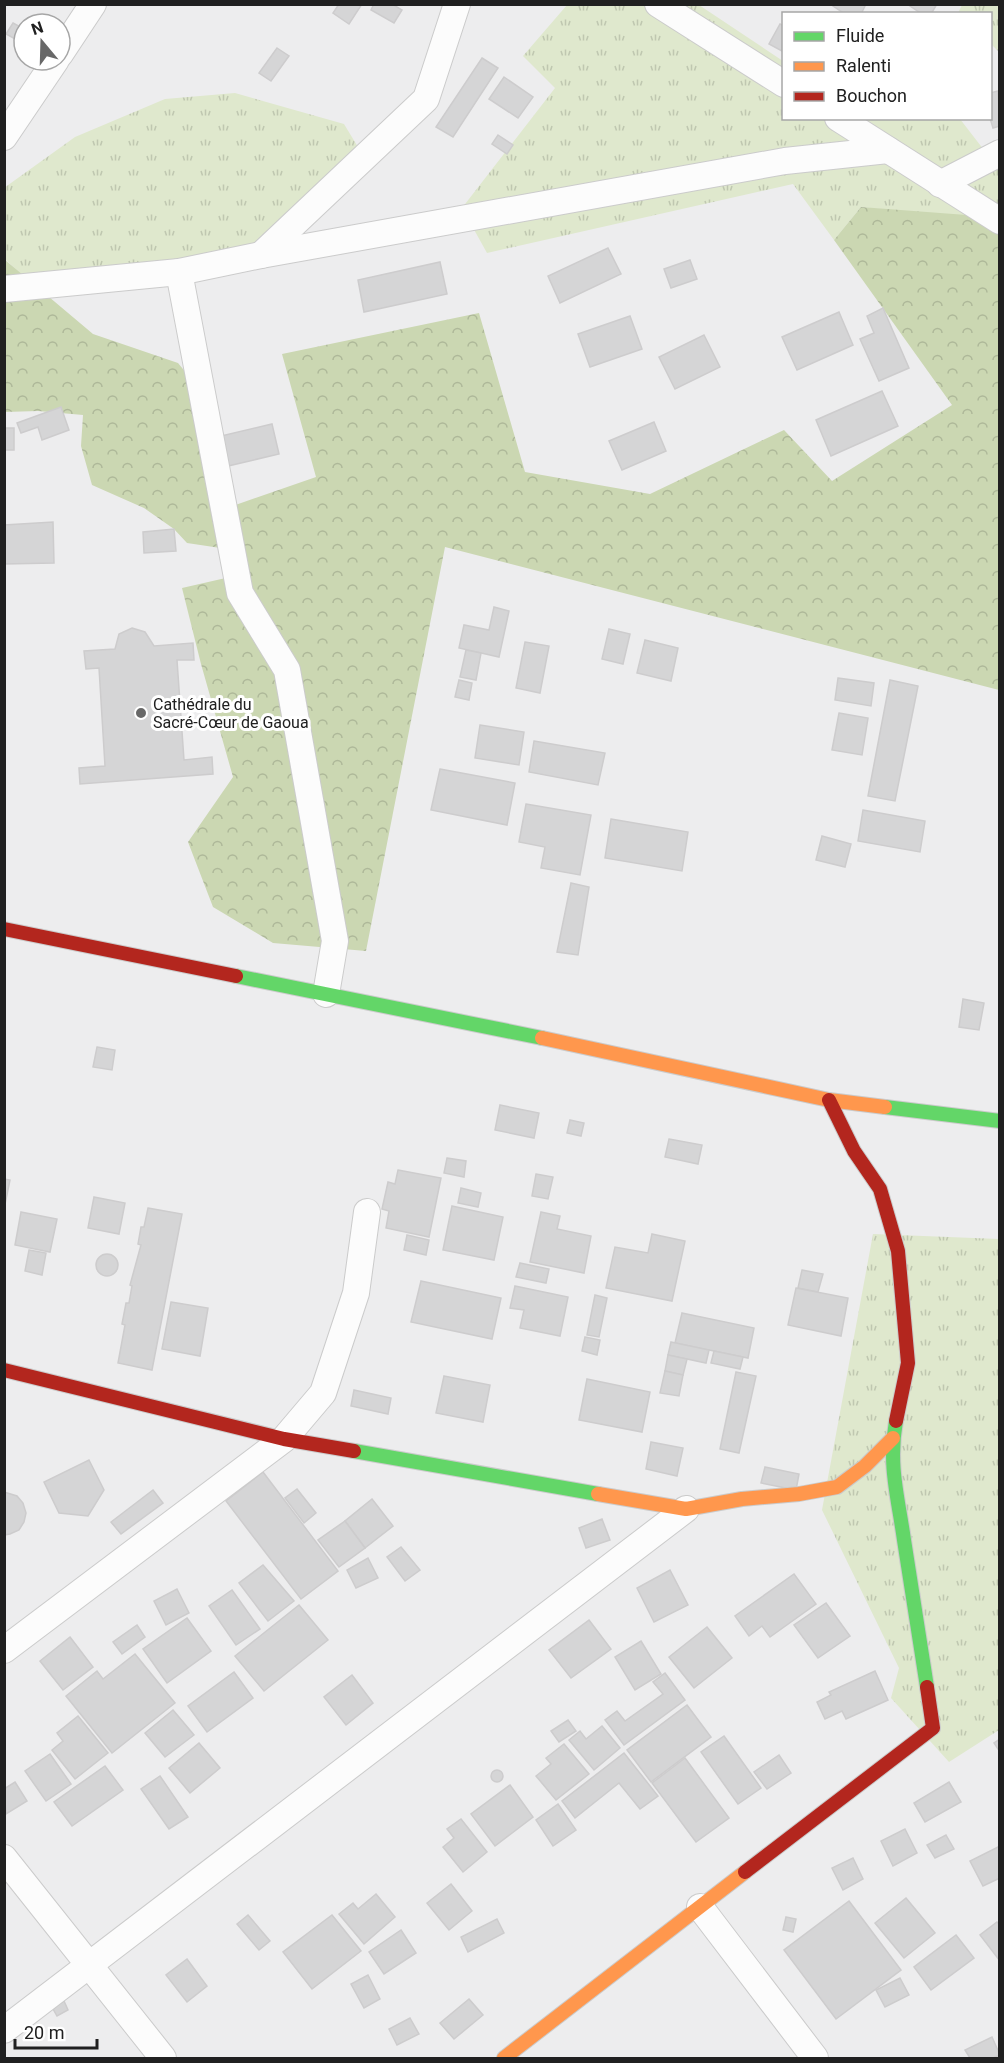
<svg xmlns="http://www.w3.org/2000/svg" width="1004" height="2063" font-family="Roboto,sans-serif">
<style>
.grass{fill:url(#grass-tufts)}
.forest{fill:url(#forest-crowns)}
.building{fill:#d5d5d6;stroke:#cdcccd;stroke-width:1.5}
.lines{fill:none;stroke-linecap:round;stroke-linejoin:round}
.street-casing{stroke:#cbcbcb;stroke-width:28}
.fast-casing{stroke:#cbcbcb;stroke-width:16}
.slow-casing{stroke:#cbcbcb;stroke-width:16}
.jam-casing{stroke:#cbcbcb;stroke-width:16}
.street{stroke:#fcfcfc;stroke-width:26}
.fast{stroke:#63d668;stroke-width:14}
.slow{stroke:#ff974d;stroke-width:14}
.jam{stroke:#b3261e;stroke-width:14}
.poi-dot{fill:#686868;stroke:#fff;stroke-width:2}
.labels{text-anchor:middle;dominant-baseline:central;stroke-width:6;stroke-linejoin:round;paint-order:stroke}
.poi-label{font-size:16px;fill:#202020;stroke:#fff;text-anchor:start}
</style>
<defs>
<pattern id="grass-tufts" width="24" height="20" patternUnits="userSpaceOnUse" patternTransform="scale(1.5)"><rect width="24" height="20" fill="#dfe8cd"/><path d="M3 7l-1-3M5 7V3M7 7l1-3M15 17l-1-3M17 17v-4M19 17l1-3" fill="none" stroke="#bfc7b0"/></pattern>
<pattern id="forest-crowns" width="20" height="18" patternUnits="userSpaceOnUse" patternTransform="scale(1.5)"><rect width="20" height="18" fill="#cbd7b2"/><path d="M2 6a3 3 0 1 1 6 0M12 15a3 3 0 1 1 6 0" fill="none" stroke="#aeb899"/></pattern>
</defs>
<rect width="100%" height="100%" fill="#ededee"/>
<g class="grass">
<polygon points="567,5 699,5 783,61 784,118 960,119 994,163 999,164 999,221 861,207 834,240 793,184 487,253 462,208 555,88 523,56"/>
<polygon points="962,5 999,5 999,52 991,44 990,14 958,13"/>
<polygon points="235,93 344,124 364,157 261,255 23,276 5,259 4,188 75,137 165,99"/>
<polygon points="873,1234 999,1239 999,1730 949,1762 891,1698 899,1668 822,1510"/>
</g>
<polygon class="forest" points="861,207 993,217 1000,221 999,690 445,547 366,951 273,943 213,907 188,842 233,777 201,664 182,588 230,577 227,549 187,543 174,529 144,508 92,485 81,446 83,415 38,411 5,412 4,259 93,334 178,363 201,391 224,509 316,477 282,354 479,313 525,472 650,494 784,430 832,481 952,405 834,240"/>
<g class="building">
<polygon points="339,4 362,4 349,24 333,13"/>
<polygon points="374,4 392,4 402,10 394,23 371,10"/>
<polygon points="834,4 866,4 861,14 845,14 833,6"/>
<polygon points="907,4 937,4 931,14 922,14"/>
<polygon points="13,23 24,29 17,40 6,34"/>
<polygon points="780,24 784,26 782,51 769,44"/>
<polygon points="277,48 289,56 271,81 259,73"/>
<polygon points="482,58 498,68 453,137 436,127"/>
<polygon points="504,77 533,97 518,118 489,99"/>
<polygon points="998,91 1000,126 993,128 990,118 990,93"/>
<polygon points="498,135 513,145 507,154 492,144"/>
<polygon points="608,248 621,274 560,303 548,276"/>
<polygon points="690,260 697,279 671,288 664,269"/>
<polygon points="440,262 447,294 364,312 358,280"/>
<polygon points="883,308 909,368 879,381 860,339 874,333 867,316"/>
<polygon points="839,312 853,345 797,370 782,337"/>
<polygon points="630,316 642,349 590,367 578,334"/>
<polygon points="704,335 720,367 675,389 659,357"/>
<polygon points="882,391 898,426 831,456 816,420"/>
<polygon points="61,407 69,430 42,440 38,427 21,433 17,423"/>
<polygon points="654,422 666,451 622,470 609,441"/>
<polygon points="272,424 279,454 228,466 221,436"/>
<rect x="4" y="428" width="10" height="22"/>
<polygon points="53,522 54,563 4,564 4,525"/>
<polygon points="174,529 176,551 144,553 143,532"/>
<polygon points="494,607 509,611 499,657 459,648 464,625 489,630"/>
<polygon points="132,628 145,632 154,646 193,643 194,660 177,660 184,760 212,757 213,774 80,784 79,768 105,766 99,668 86,669 84,651 115,649 119,634"/>
<polygon points="609,629 630,634 623,664 602,659"/>
<polygon points="645,640 678,648 671,681 637,673"/>
<polygon points="525,642 549,646 540,693 516,688"/>
<polygon points="466,650 481,653 476,680 460,677"/>
<polygon points="838,678 874,683 871,706 835,700"/>
<polygon points="459,680 472,683 469,700 455,697"/>
<polygon points="890,680 918,686 895,801 868,796"/>
<polygon points="839,713 868,718 862,755 832,750"/>
<polygon points="480,725 524,732 519,765 475,758"/>
<polygon points="534,741 605,753 598,785 529,772"/>
<polygon points="440,769 515,783 507,825 431,810"/>
<polygon points="526,804 591,815 580,875 541,868 545,847 519,842"/>
<polygon points="863,810 925,821 920,852 858,841"/>
<polygon points="611,819 688,832 682,871 605,858"/>
<polygon points="822,836 851,844 845,867 816,860"/>
<polygon points="571,883 589,887 578,955 557,952"/>
<polygon points="963,999 984,1003 979,1030 959,1027"/>
<polygon points="97,1047 115,1050 112,1070 93,1067"/>
<polygon points="500,1105 539,1113 534,1138 495,1130"/>
<polygon points="570,1120 584,1123 581,1136 567,1133"/>
<polygon points="669,1139 702,1145 698,1164 665,1157"/>
<polygon points="447,1158 466,1161 464,1177 444,1173"/>
<polygon points="398,1170 441,1178 429,1237 386,1228 389,1211 382,1209 388,1182 395,1184"/>
<polygon points="536,1174 553,1177 548,1199 532,1196"/>
<polygon points="4,1179 10,1180 4,1209"/>
<polygon points="461,1188 481,1193 478,1207 458,1203"/>
<polygon points="94,1197 125,1203 119,1234 88,1228"/>
<polygon points="452,1206 503,1217 494,1260 443,1250"/>
<polygon points="148,1208 182,1214 152,1370 118,1363 125,1325 122,1324 126,1303 129,1303 132,1286 130,1285 141,1245 138,1244 141,1227 144,1227"/>
<polygon points="21,1212 57,1219 50,1252 15,1245"/>
<polygon points="541,1212 560,1216 557,1229 591,1236 584,1273 530,1262"/>
<polygon points="652,1234 685,1241 672,1301 606,1288 615,1247 648,1253"/>
<polygon points="407,1235 429,1240 426,1255 404,1250"/>
<polygon points="29,1250 46,1253 42,1275 25,1271"/>
<circle cx="107" cy="1265" r="11"/>
<polygon points="520,1263 549,1269 546,1283 516,1277"/>
<polygon points="802,1270 823,1274 818,1292 798,1288"/>
<polygon points="421,1281 501,1298 492,1339 411,1322"/>
<polygon points="515,1286 568,1297 560,1336 520,1328 524,1310 510,1308"/>
<polygon points="796,1288 848,1298 841,1336 788,1325"/>
<polygon points="595,1295 607,1298 599,1337 587,1335"/>
<polygon points="171,1302 208,1308 200,1356 162,1349"/>
<polygon points="682,1313 754,1328 748,1358 675,1343"/>
<polygon points="585,1337 600,1340 597,1355 582,1351"/>
<polygon points="671,1342 709,1350 706,1363 668,1355"/>
<polygon points="714,1351 743,1357 740,1369 711,1363"/>
<polygon points="668,1355 687,1359 683,1375 665,1371"/>
<polygon points="665,1371 683,1375 679,1396 660,1393"/>
<polygon points="736,1372 756,1376 739,1453 720,1449"/>
<polygon points="444,1376 490,1385 483,1422 436,1413"/>
<polygon points="587,1379 650,1392 642,1432 579,1420"/>
<polygon points="354,1390 391,1398 388,1414 351,1406"/>
<polygon points="651,1442 683,1448 677,1476 646,1469"/>
<polygon points="89,1460 104,1490 88,1516 59,1513 44,1482"/>
<polygon points="765,1467 799,1474 796,1490 761,1483"/>
<polygon points="263,1472 338,1571 301,1599 226,1501"/>
<polygon points="297,1489 316,1513 304,1523 285,1498"/>
<polygon points="153,1490 163,1503 121,1534 111,1522"/>
<polygon points="4,1492 17,1496 23,1503 26,1513 24,1522 19,1530 10,1534 4,1535"/>
<polygon points="372,1499 393,1526 365,1548 345,1521"/>
<polygon points="602,1519 610,1540 586,1548 579,1528"/>
<polygon points="345,1521 365,1548 339,1567 318,1540"/>
<polygon points="401,1547 420,1570 405,1581 387,1557"/>
<polygon points="368,1558 378,1578 356,1588 347,1570"/>
<polygon points="263,1565 294,1601 268,1621 239,1583"/>
<polygon points="670,1570 688,1605 654,1622 637,1588"/>
<polygon points="794,1574 816,1604 770,1637 762,1626 749,1636 735,1616"/>
<polygon points="177,1589 189,1613 166,1625 154,1601"/>
<polygon points="232,1590 260,1629 236,1645 209,1606"/>
<polygon points="826,1603 850,1636 818,1658 794,1625"/>
<polygon points="299,1605 328,1640 264,1691 235,1656"/>
<polygon points="187,1618 211,1651 167,1683 143,1649"/>
<polygon points="589,1620 611,1649 571,1678 549,1650"/>
<polygon points="137,1625 145,1637 122,1654 113,1642"/>
<polygon points="707,1627 732,1658 694,1688 669,1657"/>
<polygon points="70,1637 93,1667 63,1690 40,1661"/>
<polygon points="641,1641 661,1674 635,1690 615,1657"/>
<polygon points="135,1654 175,1703 112,1753 66,1696 97,1671 103,1679"/>
<polygon points="875,1671 888,1700 846,1719 842,1711 825,1719 817,1702 831,1695 829,1692"/>
<polygon points="234,1672 253,1698 207,1732 188,1706"/>
<polygon points="665,1673 685,1700 624,1745 605,1720 617,1711 625,1721 663,1694 653,1682"/>
<polygon points="352,1675 373,1703 346,1725 324,1697"/>
<polygon points="687,1705 711,1737 651,1782 627,1750"/>
<polygon points="173,1710 194,1735 165,1757 145,1733"/>
<polygon points="78,1716 108,1753 75,1779 52,1750 63,1741 57,1733"/>
<polygon points="568,1720 576,1731 559,1742 551,1731"/>
<polygon points="602,1726 620,1748 594,1770 569,1740 580,1731 586,1739"/>
<polygon points="724,1736 761,1788 738,1804 701,1752"/>
<polygon points="1000,1739 1000,1752 994,1743"/>
<polygon points="199,1743 220,1768 190,1793 169,1768"/>
<polygon points="564,1744 589,1774 556,1800 536,1776 551,1764 546,1758"/>
<polygon points="624,1753 658,1796 640,1809 619,1783 575,1818 562,1801"/>
<polygon points="50,1754 71,1784 46,1801 25,1771"/>
<polygon points="779,1755 791,1773 767,1789 754,1772"/>
<polygon points="685,1758 729,1818 696,1842 652,1783"/>
<polygon points="105,1766 123,1790 72,1826 54,1802"/>
<circle cx="497" cy="1776" r="6"/>
<polygon points="160,1776 188,1817 169,1829 141,1789"/>
<polygon points="15,1782 27,1801 6,1814 4,1789"/>
<polygon points="949,1782 961,1802 925,1822 914,1803"/>
<polygon points="510,1785 533,1817 495,1846 471,1814"/>
<polygon points="558,1804 576,1830 553,1846 536,1820"/>
<polygon points="461,1819 487,1852 463,1872 443,1847 454,1838 447,1829"/>
<polygon points="905,1829 917,1853 893,1866 881,1841"/>
<polygon points="946,1835 954,1849 935,1858 927,1845"/>
<polygon points="1000,1846 1000,1878 983,1886 970,1861"/>
<polygon points="853,1858 863,1879 843,1890 832,1868"/>
<polygon points="451,1884 472,1911 449,1930 427,1903"/>
<polygon points="376,1894 395,1917 364,1944 339,1914 353,1903 358,1909"/>
<polygon points="906,1898 935,1933 904,1958 875,1923"/>
<polygon points="849,1901 901,1970 836,2019 784,1950"/>
<polygon points="248,1915 270,1941 259,1950 237,1924"/>
<polygon points="332,1915 361,1951 312,1989 283,1952"/>
<polygon points="786,1917 796,1919 793,1932 783,1930"/>
<polygon points="497,1919 504,1933 468,1952 461,1937"/>
<polygon points="997,1922 1000,1925 1000,1961 980,1935"/>
<polygon points="401,1930 416,1953 384,1974 369,1952"/>
<polygon points="956,1935 974,1958 931,1990 914,1967"/>
<polygon points="187,1959 207,1986 187,2002 166,1975"/>
<polygon points="368,1975 380,1999 364,2008 351,1984"/>
<polygon points="900,1978 909,1995 885,2007 876,1990"/>
<polygon points="469,1999 483,2015 454,2039 440,2023"/>
<polygon points="64,2001 68,2010 57,2016 52,2007"/>
<polygon points="410,2018 419,2034 397,2045 389,2029"/>
<polygon points="992,2037 1000,2055 993,2058 970,2058 965,2050"/>
</g>
<g class="lines">
<defs>
<g id="street">
<polyline points="658,4 784,84"/>
<polyline points="60,54 93,4"/>
<polyline points="838,118 1000,221"/>
<polyline points="4,137 56,60"/>
<polyline points="940,184 1000,153"/>
<polyline points="261,255 426,99 457,4"/>
<polyline points="179,272 240,593 287,670 335,941 326,994"/>
<polyline points="4,289 179,272 261,255 785,161 888,150"/>
<polyline points="4,1650 284,1439 323,1393 356,1293 367,1212"/>
<polyline points="4,1858 163,2058"/>
<polyline points="700,1907 815,2058"/>
<polyline points="4,2030 686,1509"/>
</g>
<g id="fast">
<polyline points="236,976 542,1038"/>
<polyline points="885,1107 1000,1121"/>
<path d="M896,1421C888,1465 898,1497 904,1540C912,1589 919,1638 927,1687"/>
<polyline points="354,1451 598,1494"/>
</g>
<g id="slow">
<polyline points="542,1038 829,1100 885,1107"/>
<polyline points="598,1494 686,1509 742,1499 799,1494 837,1487 865,1466 893,1438"/>
<polyline points="504,2058 745,1872"/>
</g>
<g id="jam">
<polyline points="4,929 236,976"/>
<polyline points="829,1100 854,1151 880,1189 898,1251 908,1363 896,1421"/>
<polyline points="4,1370 284,1439 354,1451"/>
<polyline points="745,1872 933,1728 927,1687"/>
</g>
</defs>
<use href="#street" class="street-casing"/>
<use href="#fast" class="fast-casing"/>
<use href="#slow" class="slow-casing"/>
<use href="#jam" class="jam-casing"/>
<use href="#street" class="street"/>
<use href="#fast" class="fast"/>
<use href="#slow" class="slow"/>
<use href="#jam" class="jam"/>
</g>
<circle class="poi-dot" cx="141" cy="713" r="6"/>
<g class="labels">
<g class="poi-label">
<text x="153" y="704">Cathédrale du<tspan x="153" dy="18">Sacré-Cœur de Gaoua</tspan></text>
</g>
</g>
<rect width="1004" height="2063" fill="none" stroke="#202020" stroke-width="12"/>
<rect x="782" y="12" width="210" height="108" fill="#ffffff" stroke="#a6a6a6" stroke-width="1.5"/>
<rect x="794" y="32" width="30" height="9" fill="#63d668" stroke="#a6a6a6" stroke-width="1.5"/>
<text x="836" y="42" font-size="18" fill="#202020">Fluide</text>
<rect x="794" y="62" width="30" height="9" fill="#ff974d" stroke="#a6a6a6" stroke-width="1.5"/>
<text x="836" y="72" font-size="18" fill="#202020">Ralenti</text>
<rect x="794" y="92" width="30" height="9" fill="#b3261e" stroke="#a6a6a6" stroke-width="1.5"/>
<text x="836" y="102" font-size="18" fill="#202020">Bouchon</text>
<g transform="translate(42 42) rotate(341)"><circle r="28" fill="#ffffff" stroke="#a6a6a6" stroke-width="1.5"/>
<path d="M0-4.5L10 22L0 15L-10 22Z" fill="#686868"/>
<text y="-9" font-size="16" font-weight="bold" text-anchor="middle" fill="#202020">N</text>
</g>
<path d="M15 2039v9h82v-9" fill="none" stroke="#202020" stroke-width="3"/>
<text x="24" y="2039" font-size="18" fill="#202020" stroke="#ffffff" stroke-width="4.5" paint-order="stroke">20 m</text>
</svg>
